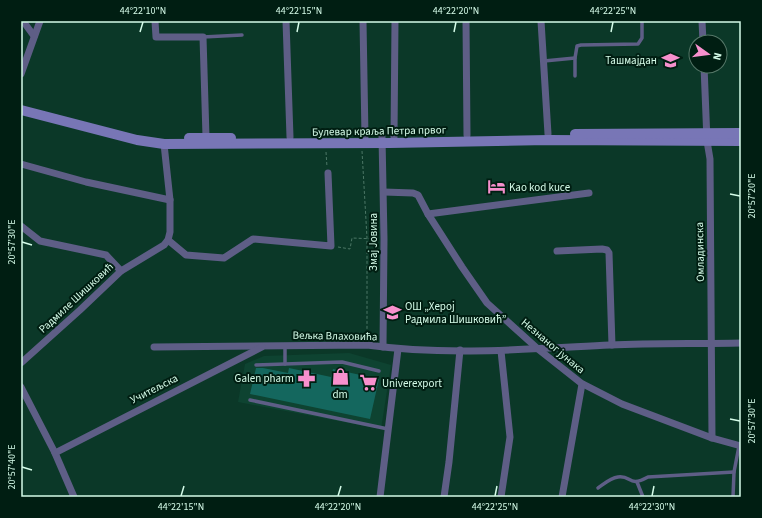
<svg xmlns="http://www.w3.org/2000/svg" width="762" height="518" font-family="'Source Sans 3',sans-serif">
<style>
.built{fill:#0e4331}
.building{fill:#14675e}
.lines{fill:none;stroke-linecap:round;stroke-linejoin:round}
.path{stroke:#4c7766;stroke-width:1;stroke-dasharray:3 2;stroke-linecap:butt}
.lane{stroke:#5e5e86;stroke-width:3.5}
.street{stroke:#5e5e86;stroke-width:7}
.secondary{stroke:#7876b6;stroke-width:10}
.ticks{fill:none;stroke:#d5fce9;stroke-width:1.5}
.labels{text-anchor:middle;dominant-baseline:central;stroke-width:4;stroke-linejoin:round;paint-order:stroke}
.poi-label{font-size:11px;fill:#d5fce9;stroke:#001e12;text-anchor:start}
.street-label{font-size:11px;fill:#d5fce9;stroke:#001e12}
.neatline{fill:none;stroke:#d5fce9;stroke-width:1.5}
.ticks-label{font-size:10px;text-anchor:middle;fill:#d5fce9}
</style>
<rect width="100%" height="100%" fill="#0b3828"/>
<polygon class="built" points="349,353 391,365 381,429 238,402 245,364 264,356"/>
<polygon class="building" points="256,368 263,368 288,373 289,368 331,377 333,369 379,379 370,419 250,394"/>
<g class="lines">
<g class="path">
<polyline points="362,151 367,238 367,338"/>
<polyline points="326,152 327,167"/>
<polyline points="338,247 350,249 352,238 377,239"/>
</g>
<g class="lane">
<polyline points="203,37 242,35"/>
<polyline points="544,61 575,58"/>
<polyline points="575,76 575,58 577,46 581,45 638,44 642,38 642,21"/>
<polyline points="285,364 285,346"/>
<polyline points="256,365 342,362 379,371"/>
<polyline points="250,400 388,429"/>
<polyline points="637,482 643,497"/>
<path d="M598,488C604,484 610,478 618,477C632,475 628,488 648,477L734,472"/>
<polyline points="733,497 734,472 739,446"/>
</g>
<g class="street">
<polyline points="23,21 34,36"/>
<polyline points="155,21 156,37 203,37 206,137"/>
<polyline points="286,21 290,137"/>
<polyline points="363,21 365,137"/>
<polyline points="466,21 467,135"/>
<polyline points="541,21 548,134"/>
<polyline points="702,21 703,42"/>
<polyline points="704,66 707,141 710,159 712,438"/>
<polyline points="21,74 40,21"/>
<polyline points="382,137 384,239 383,347"/>
<polyline points="394,137 395,21"/>
<polyline points="21,164 86,182 170,200"/>
<polyline points="384,192 413,193 418,195 428,214 462,267 487,303 538,349 581,383 622,404 712,438 741,446"/>
<polyline points="428,214 589,193"/>
<polyline points="21,226 40,241 106,255 121,271"/>
<polyline points="168,240 186,255 224,258 253,239 331,246 328,173"/>
<polyline points="557,251 602,249 607,250 609,253 612,345"/>
<path d="M154,347L367,345C447,356 529,349 610,345C654,343 697,344 741,343"/>
<polyline points="501,351 510,437 501,497"/>
<polyline points="21,363 80,310 121,271 164,245 168,240 170,232 170,200 164,144"/>
<polyline points="21,387 55,453 74,497"/>
<polyline points="55,453 262,347"/>
<polyline points="380,497 398,349"/>
<polyline points="444,497 449,462 460,350"/>
<polyline points="562,497 582,384"/>
</g>
<g class="secondary">
<polyline points="21,110 137,140 164,144 390,143 548,140 741,141"/>
<polyline points="575,134 741,133"/>
<polyline points="189,138 231,138"/>
</g>
</g>
<path class="ticks" d="M140,32L143,22M297,32L299,22M454,32L456,22M611,32L613,22M730,194L740,196M22,242L32,245M730,419L740,421M22,467L32,470M181,496L184,486M338,496L341,486M495,496L497,486M652,496L654,486"/>
<defs>
<symbol id="school-bare" viewBox="-9 -9 18 18"><path d="M0-5L7-2L0 1L-7-2ZM-4 1L0 2.5L4 1V4Q0 6-4 4Z" fill="#f790cd" stroke="#001e12" stroke-width="2.5" paint-order="stroke"/></symbol>
<symbol id="hotel-bare" viewBox="-9 -9 18 18"><path d="M-6-4.5h1.5V1H6V5H4.5V3h-9V5H-6ZM-4 0a1.8 1.8 0 1 1 3.6 0ZM.5 0V-2.5h3Q6-2.5 6 0Z" fill="#f790cd" stroke="#001e12" stroke-width="2.5" paint-order="stroke"/></symbol>
<symbol id="shop-bare" viewBox="-9 -9 18 18"><path d="M-5-2.5h2.3a2.7 3.5 0 0 1 5.4 0H5L5.5 6h-11ZM-1.5-2.5h3a1.5 2.3 0 0 0-3 0Z" fill="#f790cd" stroke="#001e12" stroke-width="2.5" paint-order="stroke"/></symbol>
<symbol id="pharmacy-bare" viewBox="-9 -9 18 18"><path d="M-2-6h4v4h4v4h-4v4h-4v-4h-4v-4h4Z" fill="#f790cd" stroke="#001e12" stroke-width="2.5" paint-order="stroke"/></symbol>
<symbol id="supermarket-bare" viewBox="-9 -9 18 18"><path d="M-6-5.5h2.5l.6 2H6L4.5 2H-2.5L-4.4-4H-6ZM-1.5 3.2a1.3 1.3 0 1 0 .1 0ZM3 3.2a1.3 1.3 0 1 0 .1 0Z" fill="#f790cd" stroke="#001e12" stroke-width="2.5" paint-order="stroke"/></symbol>
</defs>
<g fill-rule="evenodd">
<use href="#school-bare" x="658" y="48" width="25" height="25"/>
<use href="#hotel-bare" x="484" y="174" width="25" height="25"/>
<use href="#school-bare" x="380" y="300" width="25" height="25"/>
<use href="#shop-bare" x="328" y="364" width="25" height="25"/>
<use href="#pharmacy-bare" x="294" y="366" width="25" height="25"/>
<use href="#supermarket-bare" x="356" y="370" width="25" height="25"/>
</g>
<g class="labels">
<g class="poi-label">
<text x="657" y="60" text-anchor="end">Ташмајдан</text>
<text x="509" y="187">Kao kod kuce</text>
<text x="405" y="306">ОШ „Херој<tspan x="405" dy="13">Радмила Шишковић”</tspan></text>
<text x="294" y="378" text-anchor="end">Galen pharm</text>
<text x="382" y="383">Univerexport</text>
<text x="340" y="394" text-anchor="middle">dm</text>
</g>
<g class="street-label">
<text transform="translate(379 131) rotate(-1)">Булевар краља Петра првог</text>
<text transform="translate(373 242) rotate(-90)">Змај Јовина</text>
<text transform="translate(700 252) rotate(-91)">Омладинска</text>
<text transform="translate(76 298) rotate(-43)">Радмиле Шишковић</text>
<text transform="translate(335 336) rotate(1)">Вељка Влаховића</text>
<text transform="translate(553 346) rotate(40)">Незнаног јунака</text>
<text transform="translate(154 389) rotate(-27)">Учитељска</text>
</g>
</g>
<rect width="762" height="518" fill="none" stroke="#001e12" stroke-width="44"/>
<g transform="translate(708 54) rotate(104)"><circle r="19" fill="#001e12" stroke="#557768"/>
<path d="M0-3L7 15L0 10L-7 15Z" fill="#f790cd"/>
<text y="-6" font-size="11" font-weight="bold" text-anchor="middle" fill="#d5fce9">N</text>
</g>
<rect x="22" y="22" width="718" height="474" class="neatline"/>
<g class="ticks-label">
<text x="143" y="14">44°22'10"N</text>
<text x="299" y="14">44°22'15"N</text>
<text x="456" y="14">44°22'20"N</text>
<text x="613" y="14">44°22'25"N</text>
<text transform="translate(751 196) rotate(-90)" y="4">20°57'20"E</text>
<text transform="translate(11 242) rotate(-90)" y="4">20°57'30"E</text>
<text transform="translate(751 421) rotate(-90)" y="4">20°57'30"E</text>
<text transform="translate(11 467) rotate(-90)" y="4">20°57'40"E</text>
<text x="181" y="510">44°22'15"N</text>
<text x="338" y="510">44°22'20"N</text>
<text x="495" y="510">44°22'25"N</text>
<text x="652" y="510">44°22'30"N</text>
</g>
</svg>
